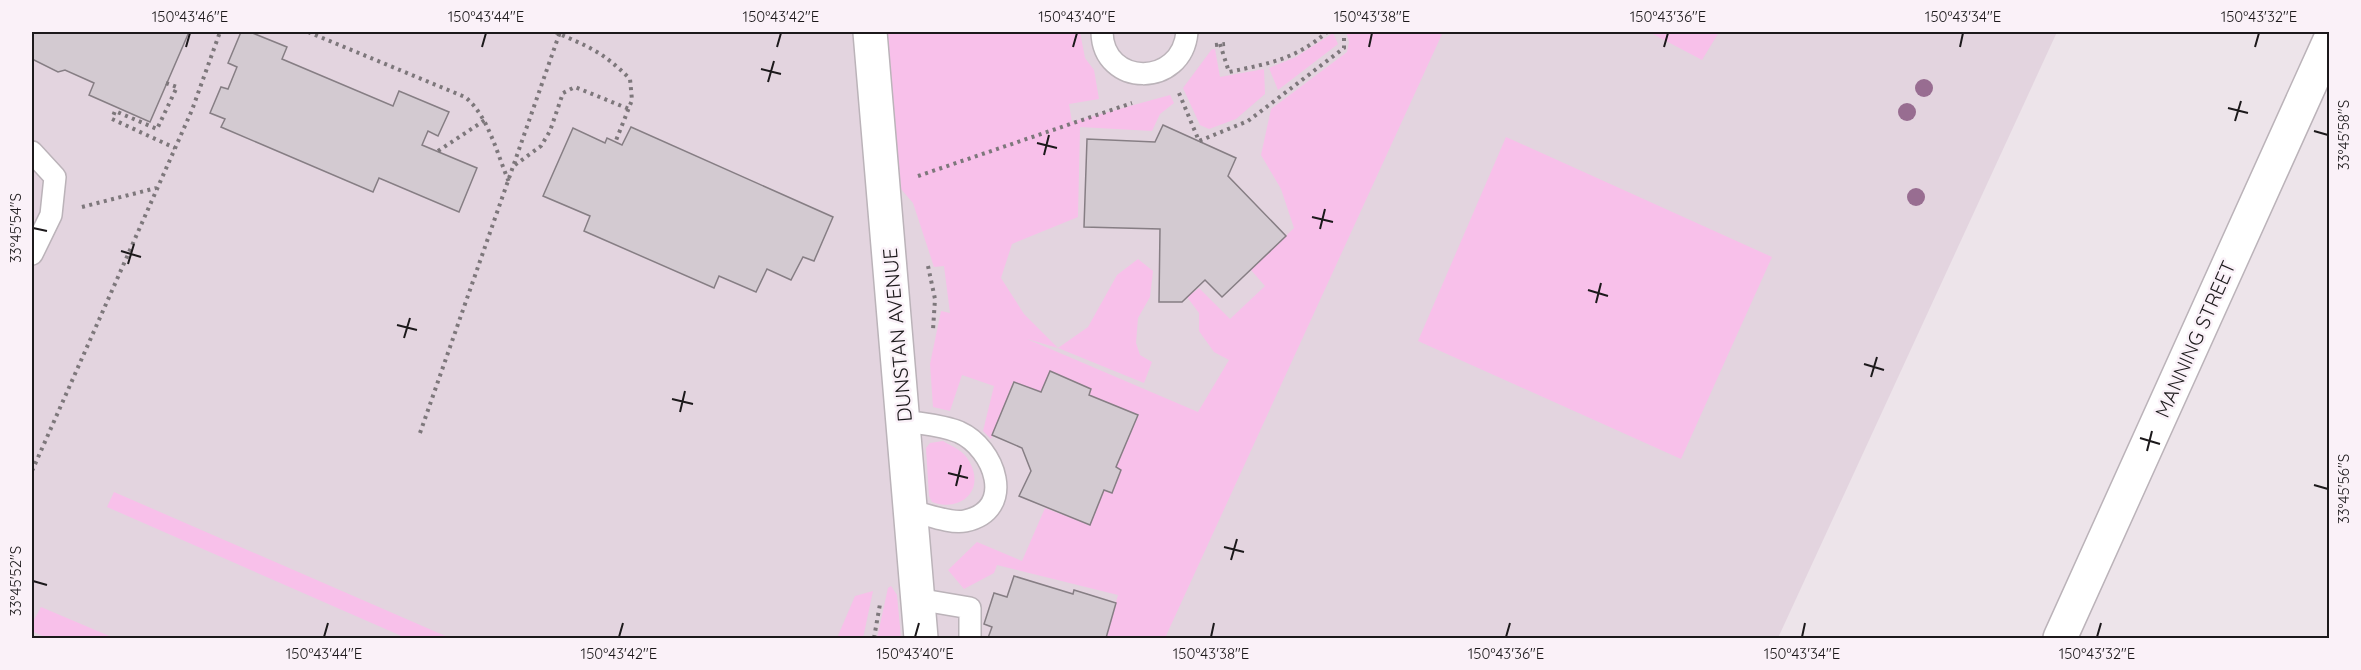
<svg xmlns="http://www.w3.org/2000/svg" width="2361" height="670" font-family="Quicksand,sans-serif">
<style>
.built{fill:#e3d4df}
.green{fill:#f8c0ea}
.building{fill:#d3cad1;stroke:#867e84;stroke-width:1.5}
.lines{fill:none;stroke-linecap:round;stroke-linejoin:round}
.lane-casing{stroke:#bbb3b9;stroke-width:24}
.street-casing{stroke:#bbb3b9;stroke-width:36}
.path{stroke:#7d777b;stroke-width:4;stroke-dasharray:3 4.5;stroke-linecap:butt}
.lane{stroke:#fff;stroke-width:21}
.street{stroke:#fff;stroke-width:33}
.tree{fill:#986d91}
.ticks{fill:none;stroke:#1c191b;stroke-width:2}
.labels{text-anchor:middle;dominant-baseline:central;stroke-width:5;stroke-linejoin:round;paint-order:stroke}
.street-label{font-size:20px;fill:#1c191b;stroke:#faf1f8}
.neatline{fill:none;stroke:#1c191b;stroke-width:2}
.ticks-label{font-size:15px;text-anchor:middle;fill:#1c191b}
</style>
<rect width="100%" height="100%" fill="#ede4ea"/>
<polygon class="built" points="32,32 2057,32 1778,638 32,638"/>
<g class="green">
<polygon points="887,32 1080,32 1085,58 1094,70 1099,99 1069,104 1072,122 1170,95 1174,103 1160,114 1152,131 1080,127 1078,217 1012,244 1001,278 1024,314 1058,348 1088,327 1117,275 1138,259 1153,271 1150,297 1138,318 1136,343 1140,355 1152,362 1144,383 1058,348 1027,339 1198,412 1229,360 1214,352 1199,331 1199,313 1187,297 1199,288 1230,319 1265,286 1251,270 1294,228 1281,189 1261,155 1271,109 1347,52 1349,42 1346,32 1443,32 1165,638 1106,638 1118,595 997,565 994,573 964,589 948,570 977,542 1022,561 1045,508 1090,525 1104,490 1112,493 1121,470 1116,467 1138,416 1089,395 1091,389 1050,372 1041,392 1013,382 991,439 983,431 994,386 962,375 950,411 933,407 930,364 941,311 950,313 944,266 934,267 913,203 901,189"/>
<polygon points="1649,32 1719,32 1702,60"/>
<polygon points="1333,33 1338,44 1278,90 1269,68 1296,57"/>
<polygon points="1212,49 1215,49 1220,77 1264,69 1265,94 1236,119 1209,129 1200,125 1183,88"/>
<polygon points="1506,137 1772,257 1681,459 1418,341"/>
<path d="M943,441C953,447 964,451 969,461C986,490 961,513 932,502L929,496L926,448L930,443Z"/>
<polygon points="114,492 450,638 406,638 107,507"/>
<polygon points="891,586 897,595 901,638 877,638 888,588"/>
<polygon points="873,591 863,638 837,638 855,596"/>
<polygon points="41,607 114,638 47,638 32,631 32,619 34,620"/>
</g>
<g class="building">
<polygon points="32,32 189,32 150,122 89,95 94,83 65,70 58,72 32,59"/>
<polygon points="241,32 250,32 287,47 282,59 393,106 399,91 449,112 438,136 428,131 422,145 477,168 459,212 379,178 373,192 221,127 225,119 210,113 221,87 228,89 237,67 228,63"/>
<polygon points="1163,125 1236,158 1228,176 1286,236 1222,297 1205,280 1182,302 1159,302 1160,229 1084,227 1087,139 1155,142"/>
<polygon points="631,127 833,217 814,261 803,257 791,280 767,269 756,292 719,276 714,288 584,231 590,216 543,196 573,128 605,143 607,138 622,145"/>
<polygon points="1050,371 1091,389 1089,395 1138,415 1116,467 1121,470 1112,493 1104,490 1090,525 1019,496 1031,471 1022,448 992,435 1014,382 1041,392"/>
<polygon points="1014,576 1073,594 1074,590 1116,603 1106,638 988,638 992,627 984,624 994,593 1007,597"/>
</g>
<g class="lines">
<defs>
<g id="lane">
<path d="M1102,32C1103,87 1182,88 1187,32"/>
<polyline points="32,152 55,177 51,215 32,254"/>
<path d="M905,421C922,424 942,425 959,432C995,448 1017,510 965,521C950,524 926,514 911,511"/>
<polyline points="917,599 970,608 970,638"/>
</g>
<g id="street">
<polyline points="870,32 921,638"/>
<polyline points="2060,638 2330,40"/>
</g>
</defs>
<use href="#lane" class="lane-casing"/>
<use href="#street" class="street-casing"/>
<g class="path">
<path d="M308,32L465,97C488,115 497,154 509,182"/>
<path d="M555,32C589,47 602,51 630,79L632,100L615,143"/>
<path d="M1220,44L1229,72C1270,63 1294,60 1327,32"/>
<polyline points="1215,45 1225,44"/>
<polyline points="166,83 177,87 157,129 115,111 112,119 175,148"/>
<polyline points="1179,93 1199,141 1248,121 1344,48 1344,32"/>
<polyline points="438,151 485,120"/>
<polyline points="515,165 541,146 550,131 563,93 575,87 629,109"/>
<polyline points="918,176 1132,103"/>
<polyline points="82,207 156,188"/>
<polyline points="928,266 935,299 933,330"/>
<polyline points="420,433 560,32"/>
<polyline points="32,471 192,110 220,32"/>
<polyline points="874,638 880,604"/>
</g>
<use href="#lane" class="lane"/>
<use href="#street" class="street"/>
</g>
<g class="tree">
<circle cx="1924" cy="88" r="9"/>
<circle cx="1907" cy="112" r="9"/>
<circle cx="1916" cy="197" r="9"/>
</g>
<path class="ticks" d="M186,47L190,33M482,47L486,33M777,47L781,33M1073,47L1077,33M1369,47L1372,33M1664,47L1668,33M1960,47L1963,33M2255,47L2259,33M761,69L781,74M768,82L774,61M2228,108L2248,113M2235,121L2241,101M2314,131L2328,135M1037,143L1057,148M1044,155L1049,135M1312,217L1333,222M33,228L47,231M1320,229L1325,209M121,251L141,257M128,264L134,244M1588,290L1608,296M1596,303L1601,283M397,325L417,330M404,338L410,318M1864,364L1884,370M1871,377L1877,357M672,399L693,404M680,412L685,391M2140,438L2160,444M2147,451L2152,431M948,473L968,478M2314,485L2328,489M956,486L961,465M1224,547L1244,552M1231,560L1237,539M33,581L47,585M324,637L328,623M619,637L623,623M915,637L919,623M1211,637L1214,623M1506,637L1510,623M1802,637L1805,623M2097,637L2101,623"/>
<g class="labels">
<g class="street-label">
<text transform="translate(897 335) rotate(-95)">DUNSTAN AVENUE</text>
<text transform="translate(2195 339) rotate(-66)">MANNING STREET</text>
</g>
</g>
<rect width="2361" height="670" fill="none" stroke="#faf1f8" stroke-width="66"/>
<rect x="33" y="33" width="2295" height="604" class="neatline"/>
<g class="ticks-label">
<text x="190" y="22">150°43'46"E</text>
<text x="486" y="22">150°43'44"E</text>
<text x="781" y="22">150°43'42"E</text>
<text x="1077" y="22">150°43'40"E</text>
<text x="1372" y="22">150°43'38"E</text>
<text x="1668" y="22">150°43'36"E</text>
<text x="1963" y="22">150°43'34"E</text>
<text x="2259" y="22">150°43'32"E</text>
<text transform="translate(2344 135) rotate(-90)" y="5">33°45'58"S</text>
<text transform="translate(16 228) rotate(-90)" y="5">33°45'54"S</text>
<text transform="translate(2344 489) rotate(-90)" y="5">33°45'56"S</text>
<text transform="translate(16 581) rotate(-90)" y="5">33°45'52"S</text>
<text x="324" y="659">150°43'44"E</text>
<text x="619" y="659">150°43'42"E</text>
<text x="915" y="659">150°43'40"E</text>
<text x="1211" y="659">150°43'38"E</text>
<text x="1506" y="659">150°43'36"E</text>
<text x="1802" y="659">150°43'34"E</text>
<text x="2097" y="659">150°43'32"E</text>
</g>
</svg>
